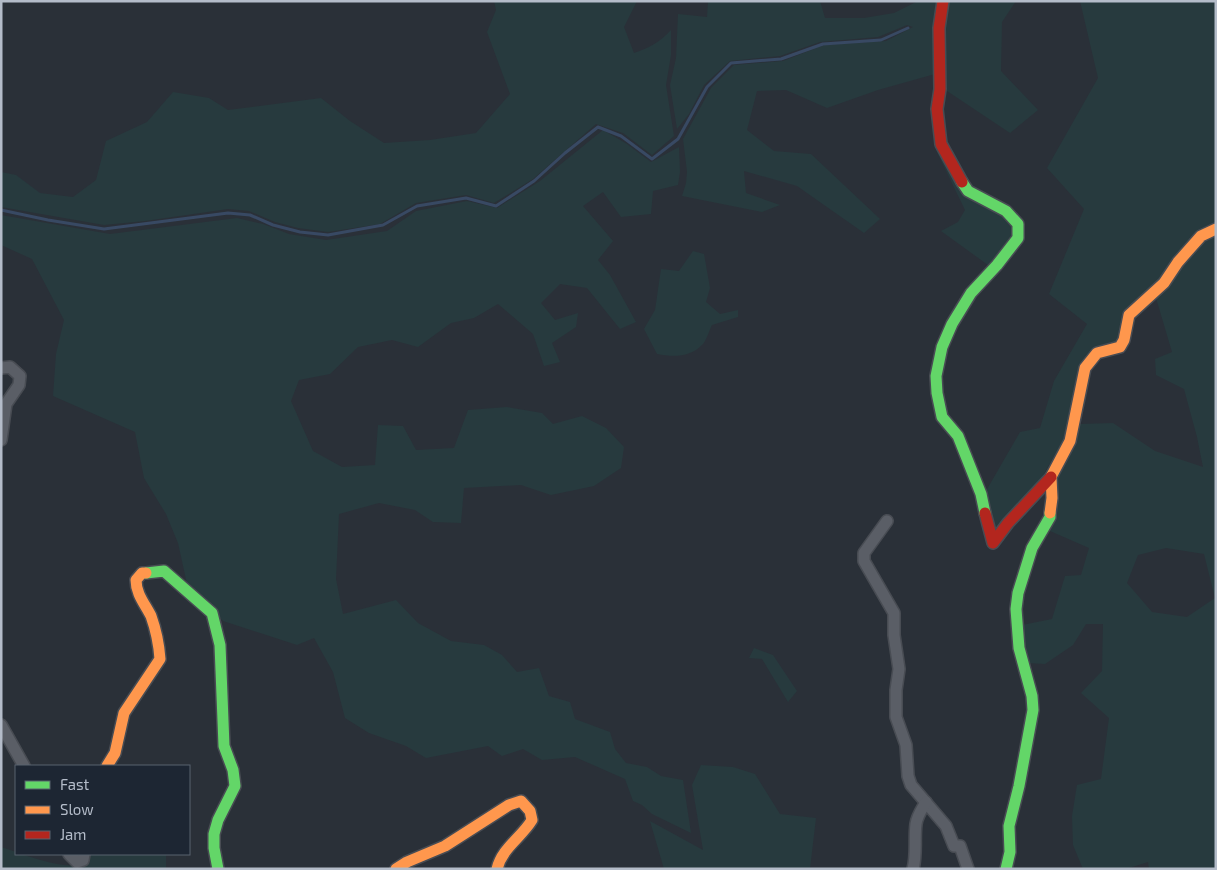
<svg xmlns="http://www.w3.org/2000/svg" width="1217" height="870" font-family="'Exo 2',sans-serif">
<style>
.green{fill:#273a3e;fill-rule:evenodd}
.lines{fill:none;stroke-linecap:round;stroke-linejoin:round}
.stream{stroke:#384963;stroke-width:3}
.street-casing{stroke:#484c53;stroke-width:14}
.fast-casing{stroke:#484c53;stroke-width:14}
.slow-casing{stroke:#484c53;stroke-width:14}
.jam-casing{stroke:#484c53;stroke-width:14}
.street{stroke:#5a5e66;stroke-width:11}
.fast{stroke:#63d668;stroke-width:11}
.slow{stroke:#ff974d;stroke-width:11}
.jam{stroke:#b3261e;stroke-width:11}
</style>
<rect width="100%" height="100%" fill="#2a3038"/>
<g class="green">
<path d="M494,1H637L624,27L634,53C649,48 660,42 671,30V55L666,85L674,136L652,155L623,133L596,124L533,179L494,203L466,195L416,203L380,224L328,232L298,228L275,222L249,211L228,209L145,221L104,225L1,207V172L16,175L40,193L73,197L96,180L106,141L147,122L173,92L209,98L228,110L321,98L350,121L384,143L430,140L476,133L510,94L487,32L496,10Z"/>
<polygon points="708,1 820,1 825,18 864,18 894,13 918,1 939,1 935,74 878,90 827,108 786,90 757,91 747,130 774,151 811,154 880,219 864,233 797,186 744,171 746,193 780,205 762,212 682,196 686,183 687,172 683,139 711,88 734,65 783,61 824,45 886,41 913,27 907,25 878,37 820,42 780,56 730,61 704,85 689,114 677,129 670,85 676,58 678,14 707,17"/>
<polygon points="949,1 1016,1 1002,22 1001,71 1038,110 1010,133 947,91 943,27"/>
<polygon points="1080,1 1216,1 1216,225 1200,232 1114,346 1099,349 1067,434 1042,477 995,531 986,491 1020,432 1040,428 1054,381 1087,324 1049,294 1084,209 1047,168 1098,78"/>
<polygon points="603,130 627,144 651,162 679,147 680,172 678,185 653,191 651,214 621,217 603,192 583,206 613,241 598,260 610,275 636,322 620,329 587,288 560,284 541,303 555,320 578,313 576,327 552,343 560,362 544,366 533,334 498,304 474,318 451,323 418,347 392,340 358,347 330,374 299,380 291,401 313,451 342,467 375,465 378,425 403,426 416,450 454,448 468,410 507,407 542,413 553,424 582,416 606,428 624,447 621,468 594,486 551,495 521,485 464,488 461,523 433,522 415,510 379,503 339,514 336,579 343,614 396,600 418,623 451,641 484,645 502,655 517,672 539,668 549,696 570,702 575,719 610,732 615,749 626,763 647,767 661,776 683,780 691,833 652,814 642,805 633,801 625,779 575,757 542,760 523,749 502,756 488,746 426,758 406,746 369,733 345,718 333,672 314,638 297,645 223,621 187,584 178,543 166,514 144,478 135,432 53,396 56,354 64,320 32,259 1,245 1,215 110,234 237,218 263,224 289,234 326,240 387,231 416,211 467,201 497,208 540,181"/>
<polygon points="935,148 951,170 1014,225 1013,238 988,265 941,231 958,222 965,210"/>
<path d="M1216,234V869H1149L1148,862L1126,869H1083L1073,845L1072,816L1077,785L1101,779L1109,718L1081,693L1102,671L1103,624H1086L1073,645L1045,664L1028,663L1022,625L1052,619L1065,576L1081,575L1089,548L1050,531L1057,474L1080,424L1113,423L1155,451L1203,467L1197,437L1184,389L1156,375L1155,359L1172,352L1156,298L1198,246ZM1166,548L1204,554L1215,598L1187,617L1152,612L1127,583L1138,555Z"/>
<path d="M693,251L704,254L710,288L706,302L720,314L738,310V317L712,325C709,331 707,339 703,344C690,358 673,357 657,354L644,329L655,310L661,269L679,271Z"/>
<polygon points="754,648 773,655 797,691 788,702 762,659 749,658"/>
<polygon points="701,765 733,767 755,774 780,814 816,818 810,869 664,869 650,821 703,850 692,785"/>
<path d="M1,847L16,852V854H21C44,861 68,870 90,863V854H166V869H1Z"/>
</g>
<g class="lines">
<polyline class="stream" points="1,210 48,220 104,229 228,213 250,215 273,225 300,232 328,235 383,225 417,206 466,198 496,206 534,181 565,153 598,127 621,136 652,159 678,139 707,87 731,63 781,59 823,44 881,40 908,28"/>
<defs>
<g id="street">
<polyline points="1,368 10,367 20,376 19,385 6,404 1,440"/>
<polyline points="887,521 864,553 864,561 894,613 894,635 899,669 896,690 896,717 906,745 908,776 911,785 946,826 954,846 960,846 968,869"/>
<polyline points="1,725 24,766"/>
<polyline points="69,854 77,862 83,860 84,854"/>
<path d="M913,869C917,854 914,839 916,824C917,816 922,809 926,802"/>
</g>
<g id="fast">
<polyline points="962,182 968,191 1006,211 1018,224 1018,238 997,265 971,293 952,324 942,347 936,376 937,393 942,417 958,436 981,494 985,513"/>
<polyline points="146,573 164,571 212,613 220,645 224,746 233,770 235,786 218,820 214,834 214,848 218,869"/>
<polyline points="1006,869 1010,852 1009,826 1019,786 1033,710 1032,696 1019,648 1016,609 1018,593 1032,548 1050,517 1050,513"/>
</g>
<g id="slow">
<polyline points="1050,513 1052,498 1051,477 1070,441 1085,368 1097,353 1120,347 1124,340 1129,315 1164,283 1178,262 1201,236 1216,229"/>
<path d="M107,766L115,753L124,713L160,659C159,645 156,630 151,616C145,604 136,594 136,580L142,573H146"/>
<path d="M396,869L407,862L445,846L509,805L521,801L530,811L532,820C521,838 502,848 497,869"/>
</g>
<g id="jam">
<polyline points="943,1 939,28 940,89 937,109 941,144 962,182"/>
<polyline points="985,513 993,543 1008,523 1051,477"/>
</g>
</defs>
<use href="#street" class="street-casing"/>
<use href="#fast" class="fast-casing"/>
<use href="#slow" class="slow-casing"/>
<use href="#jam" class="jam-casing"/>
<use href="#street" class="street"/>
<use href="#fast" class="fast"/>
<use href="#slow" class="slow"/>
<use href="#jam" class="jam"/>
</g>
<rect width="1217" height="870" fill="none" stroke="#b4bcc9" stroke-width="5"/>
<rect x="15" y="765" width="175" height="90" fill="#1d2633" stroke="#59626f"/>
<rect x="25" y="781" width="25" height="8" fill="#63d668" stroke="#59626f"/>
<text x="60" y="790" font-size="15" fill="#b4bcc9">Fast</text>
<rect x="25" y="806" width="25" height="8" fill="#ff974d" stroke="#59626f"/>
<text x="60" y="815" font-size="15" fill="#b4bcc9">Slow</text>
<rect x="25" y="831" width="25" height="8" fill="#b3261e" stroke="#59626f"/>
<text x="60" y="840" font-size="15" fill="#b4bcc9">Jam</text>
</svg>
